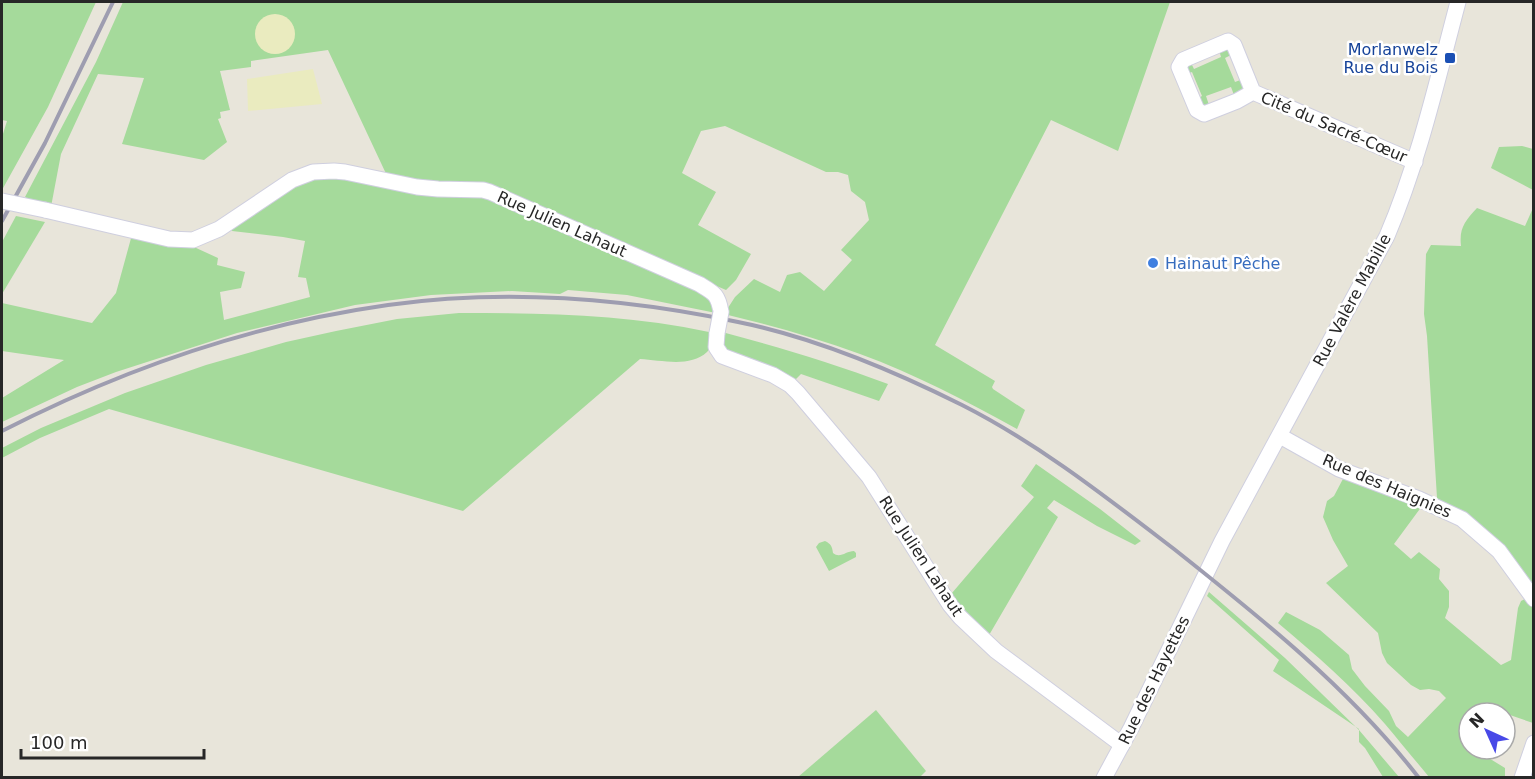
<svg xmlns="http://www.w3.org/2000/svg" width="1535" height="779" font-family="'DejaVu Sans',sans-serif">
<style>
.green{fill:#a5da9b}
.sand{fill:#eaebbf}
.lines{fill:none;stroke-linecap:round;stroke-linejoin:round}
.minor-casing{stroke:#cfcfdf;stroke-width:17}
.minor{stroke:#fff;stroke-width:15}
.rail{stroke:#9e9db0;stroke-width:4}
.minor-bridge-casing{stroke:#cfcfdf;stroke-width:17;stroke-linecap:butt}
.minor-bridge{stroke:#fff;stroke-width:15}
.transit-dot{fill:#1a4fb4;stroke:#fff;stroke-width:2}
.shop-dot{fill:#3f7fe0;stroke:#fff;stroke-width:2}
.labels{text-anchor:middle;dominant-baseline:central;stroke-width:5;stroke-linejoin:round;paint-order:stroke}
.transit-label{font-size:16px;fill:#164399;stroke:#fff;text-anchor:end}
.street-label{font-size:16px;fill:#272727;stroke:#fff}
.shop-label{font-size:16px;fill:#366cbe;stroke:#fff;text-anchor:start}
</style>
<rect width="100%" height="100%" fill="#e8e5da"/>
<g class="green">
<polygon points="2,2 96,2 48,107 2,190 2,137 7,121 2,120"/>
<path d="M123,2H1170L1118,151L1051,120L935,345L995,381L992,387L993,389L1025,410L1017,429C966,401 915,374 860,354C816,338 770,325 724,314L735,297L754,279L780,292L787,275L800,272L824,291L852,260L841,250L869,220L865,202L851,191L848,175L838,172H826L725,126L701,131L682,173L716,192L698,225L751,254L736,280L726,290L712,284L716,313L627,295L568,290L560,294L512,291L431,295L355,305L237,333L116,372L77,387L2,422V398L64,360L2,351V303L92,323L116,293L133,231L194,247L218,258L217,265L245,272L241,288L220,292L224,320L310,297L306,278L298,277L305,241L283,237L232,231L231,228L302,175L389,180L328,50L251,61V67L220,71L230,110L220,112L221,118L218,119L227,142L204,160L122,144L144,78L98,74L61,154L50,212L25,197L96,62Z"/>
<polygon points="1227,46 1233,54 1225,58 1235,82 1243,79 1244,91 1234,95 1231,87 1206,96 1209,105 1202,108 1197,99 1202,96 1192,72 1185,75 1190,61 1194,69 1221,57 1219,50"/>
<polygon points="1522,146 1533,149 1533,190 1491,168 1499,147"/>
<path d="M1477,208L1525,226L1533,208V599L1514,571L1434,501L1437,498L1427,336L1424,314L1426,254L1431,245L1461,246C1459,228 1465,221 1477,208Z"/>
<polygon points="16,216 45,222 2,294 2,242"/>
<path d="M459,313C545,313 625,314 709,332L715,340C713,344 710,349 707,352C690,368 661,360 640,359L463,511L109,409L40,438L2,458V448L41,428L125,393L206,365L286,342L336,331L397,319Z"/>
<path d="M722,332C779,347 832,363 888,384L879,401L801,374L790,385L724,352Z"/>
<polygon points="1036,464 1100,509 1141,541 1135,545 1097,526 1054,500 1047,508 1058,517 985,642 946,600 1034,497 1021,486"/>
<path d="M1345,475L1422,506L1394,544L1411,559L1419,552L1440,569L1439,579L1449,591V607L1445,618L1501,665L1511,660L1518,608L1521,601L1529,597L1534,604L1533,723L1507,714H1505V713H1469V718L1463,735L1469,742V749H1474L1505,768V777H1429C1415,760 1400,742 1385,724C1353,687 1315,654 1278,623L1286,612L1320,630L1349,655L1352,669L1365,686L1389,711L1396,726L1408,737L1446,698L1439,691L1429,689L1420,690L1411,685L1387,663L1382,653L1378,633L1326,583L1348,566L1333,540L1323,517L1327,501L1334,496Z"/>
<path d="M825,541C831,544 832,546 833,553C840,559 846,551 854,551L856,553V557L829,571L816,547L819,543Z"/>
<polygon points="1209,592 1285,658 1359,730 1399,777 1383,777 1365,748 1359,742 1359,729 1273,671 1279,660 1207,596"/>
<polygon points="876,710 926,771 920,777 798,777"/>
</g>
<g class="sand">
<circle cx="275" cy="34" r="20"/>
<polygon points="313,69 322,104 248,111 247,79"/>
</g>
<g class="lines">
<defs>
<g id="minor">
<polyline points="1253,92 1237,101 1204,114 1197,110 1179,67 1183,60 1228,41 1234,45 1253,92 1415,162"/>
<path d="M45,210L169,239L193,240L219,229L292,180L313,172L334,171L345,172L417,187L438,189L483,190L490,192L699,284C714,293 718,294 721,312"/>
<polyline points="717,333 716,347 722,356 773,375 790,385 798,393 869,477 950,605 960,617 996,651 1122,745"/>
<polyline points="1280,436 1339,469 1419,499 1462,519 1499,551 1534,599"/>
<path d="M1104,778L1131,728L1222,541L1387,236C1419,161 1437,81 1458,2"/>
<polyline points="1522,778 1534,743"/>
</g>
</defs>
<use href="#minor" class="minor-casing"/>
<use href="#minor" class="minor"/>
<g class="rail">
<polyline points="2,221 45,143 113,2"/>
<path d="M2,431C123,369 253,324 388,305C503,289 624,298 738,322C813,337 894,371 962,405C1039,444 1106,497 1174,549C1261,618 1350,689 1419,778"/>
</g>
<defs>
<g id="minor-bridge">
<polyline points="2,201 45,210"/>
<polyline points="717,333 721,312"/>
</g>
</defs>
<use href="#minor-bridge" class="minor-bridge-casing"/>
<use href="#minor-bridge" class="minor-bridge"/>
</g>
<rect class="transit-dot" x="1444" y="52" width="12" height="12" rx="3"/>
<circle class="shop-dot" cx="1153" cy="263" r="6"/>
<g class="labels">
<g class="transit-label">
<text x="1438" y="49">Morlanwelz<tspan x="1438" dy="18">Rue du Bois</tspan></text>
</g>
<g class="street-label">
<text transform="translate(1334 127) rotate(23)">Cité du Sacré-Cœur</text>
<text transform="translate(562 224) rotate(24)">Rue Julien Lahaut</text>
<text transform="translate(1352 300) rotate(-62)">Rue Valère Mabille</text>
<text transform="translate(1387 486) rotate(23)">Rue des Haignies</text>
<text transform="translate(921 556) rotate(57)">Rue Julien Lahaut</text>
<text transform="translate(1154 680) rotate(-64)">Rue des Hayettes</text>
</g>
<g class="shop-label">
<text x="1165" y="263">Hainaut Pêche</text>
</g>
</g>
<rect width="1535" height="779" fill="none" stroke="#272727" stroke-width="6"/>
<g transform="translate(1487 731) rotate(315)"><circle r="28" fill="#ffffff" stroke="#a9a9a9" stroke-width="1.5"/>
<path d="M0-4.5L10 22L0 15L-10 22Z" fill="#4849e7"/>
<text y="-9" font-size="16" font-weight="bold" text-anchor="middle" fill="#272727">N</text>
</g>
<path d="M21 749v9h183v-9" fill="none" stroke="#272727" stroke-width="3"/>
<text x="30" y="749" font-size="18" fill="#272727" stroke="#ffffff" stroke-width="4.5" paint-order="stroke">100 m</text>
</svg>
